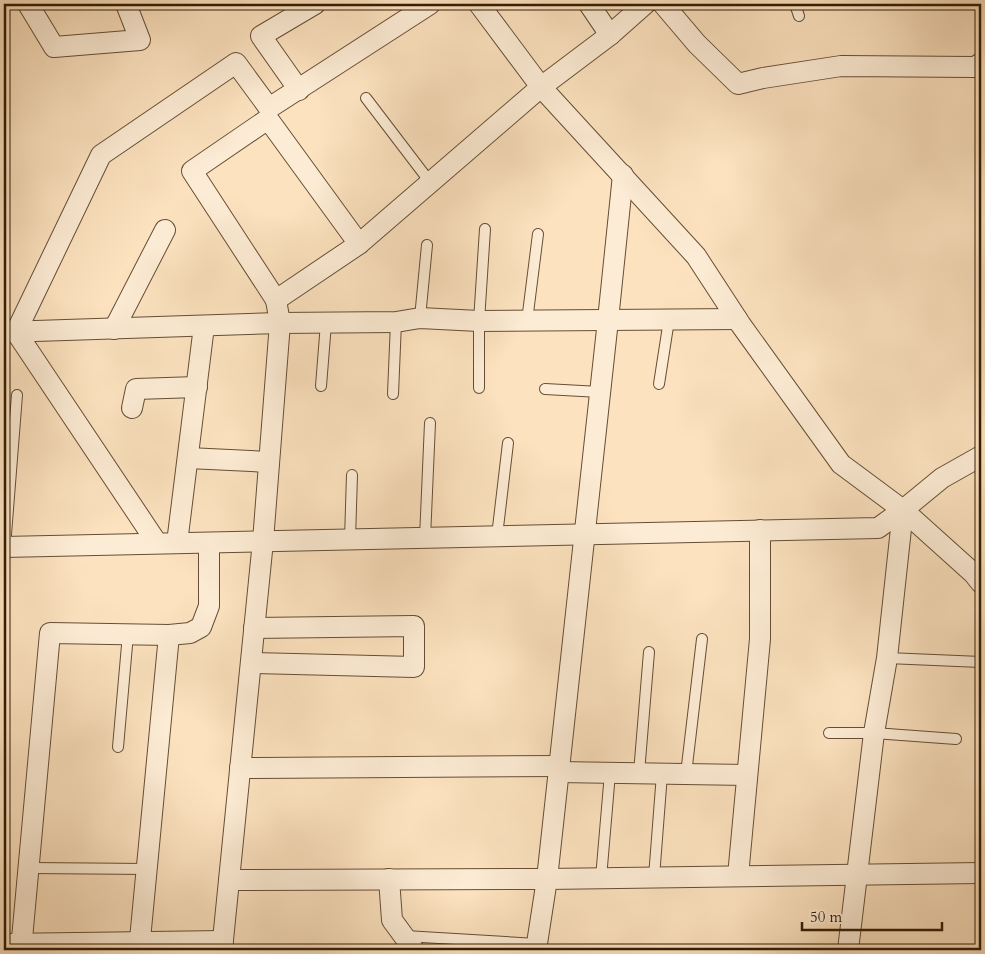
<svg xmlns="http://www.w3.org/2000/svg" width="985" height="954" font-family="Cardo,serif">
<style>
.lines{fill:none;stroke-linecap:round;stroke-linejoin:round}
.lane-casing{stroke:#654e34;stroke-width:12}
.street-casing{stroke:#654e34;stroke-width:22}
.lane{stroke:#fdecd5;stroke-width:10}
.street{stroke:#fdecd5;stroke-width:20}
</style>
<rect width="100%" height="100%" fill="#fce2bf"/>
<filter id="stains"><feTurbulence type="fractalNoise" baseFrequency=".004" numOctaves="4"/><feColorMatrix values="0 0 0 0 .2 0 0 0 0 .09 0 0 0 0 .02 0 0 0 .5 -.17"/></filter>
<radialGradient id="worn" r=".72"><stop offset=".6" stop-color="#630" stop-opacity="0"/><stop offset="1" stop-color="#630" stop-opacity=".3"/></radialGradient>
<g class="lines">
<defs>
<g id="lane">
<polyline points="795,4 799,16"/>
<polyline points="366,98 430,182"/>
<polyline points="420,318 427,245"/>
<polyline points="527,321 538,234"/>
<polyline points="659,384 669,320"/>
<polyline points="321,386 326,323"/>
<polyline points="479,388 479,321 485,229"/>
<polyline points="545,389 600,392"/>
<polyline points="393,394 396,322"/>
<polyline points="497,536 508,443"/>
<polyline points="425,538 430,423"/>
<polyline points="350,539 352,475"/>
<polyline points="5,547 17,395"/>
<polyline points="887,658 981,662"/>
<polyline points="829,733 874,733 956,739"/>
<polyline points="118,747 128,634"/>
<polyline points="639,773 649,652"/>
<polyline points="686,774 702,639"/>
<polyline points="29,868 148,869"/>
<polyline points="654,877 662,774"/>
<polyline points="601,878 610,773"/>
<polyline points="405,936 537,944"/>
</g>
<g id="street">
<polyline points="28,4 54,47 140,40 126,4"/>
<polyline points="479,4 541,87 696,256 741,325 841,464 903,510 973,573 981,583"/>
<polyline points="589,4 610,35"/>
<polyline points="663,4 697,44 738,84 763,78 841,66 975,67 981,63"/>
<polyline points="299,90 261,36 315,4"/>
<polyline points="276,300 192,171 268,119 359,244"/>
<polyline points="114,329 165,230"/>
<polyline points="5,332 280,323 396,322 420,318 479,321 737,319"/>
<polyline points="132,408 136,389 197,387"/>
<polyline points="188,458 269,462"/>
<polyline points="157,543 16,332 101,155 236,63 269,108 430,4"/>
<polyline points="177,543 204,326"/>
<polyline points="4,547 878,528 903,510 942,478 981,456"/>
<polyline points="251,663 414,667 414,626 254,628"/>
<polyline points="240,768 559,766"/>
<polyline points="558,772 747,775"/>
<polyline points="738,876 760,639 760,530"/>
<polyline points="389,879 392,920 414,950"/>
<polyline points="229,880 547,879 981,873"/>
<polyline points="4,944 223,941"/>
<polyline points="21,950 50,633 169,635 190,633 201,627 209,606 209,543"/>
<polyline points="139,950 169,635"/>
<polyline points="222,950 263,541 280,323 276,300 359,244 541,87 610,35 645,4"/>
<polyline points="536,950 547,879 608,320 623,175"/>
<polyline points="848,950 874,733 887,658 903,510"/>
</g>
</defs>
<use href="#lane" class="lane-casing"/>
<use href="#street" class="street-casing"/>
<use href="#lane" class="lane"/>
<use href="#street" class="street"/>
</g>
<rect width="985" height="954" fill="none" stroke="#fce2bf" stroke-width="20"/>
<rect x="5" y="5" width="975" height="944" fill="none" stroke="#331c05" stroke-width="2.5"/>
<rect x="10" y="10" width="965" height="934" fill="none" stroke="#331c05"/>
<path d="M802 922v8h140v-8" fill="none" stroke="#331c05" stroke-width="2.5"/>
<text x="810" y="922" font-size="15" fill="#331c05" stroke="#fdecd5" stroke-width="4" paint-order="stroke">50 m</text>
<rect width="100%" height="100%" filter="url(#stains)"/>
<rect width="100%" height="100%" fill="url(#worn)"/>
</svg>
